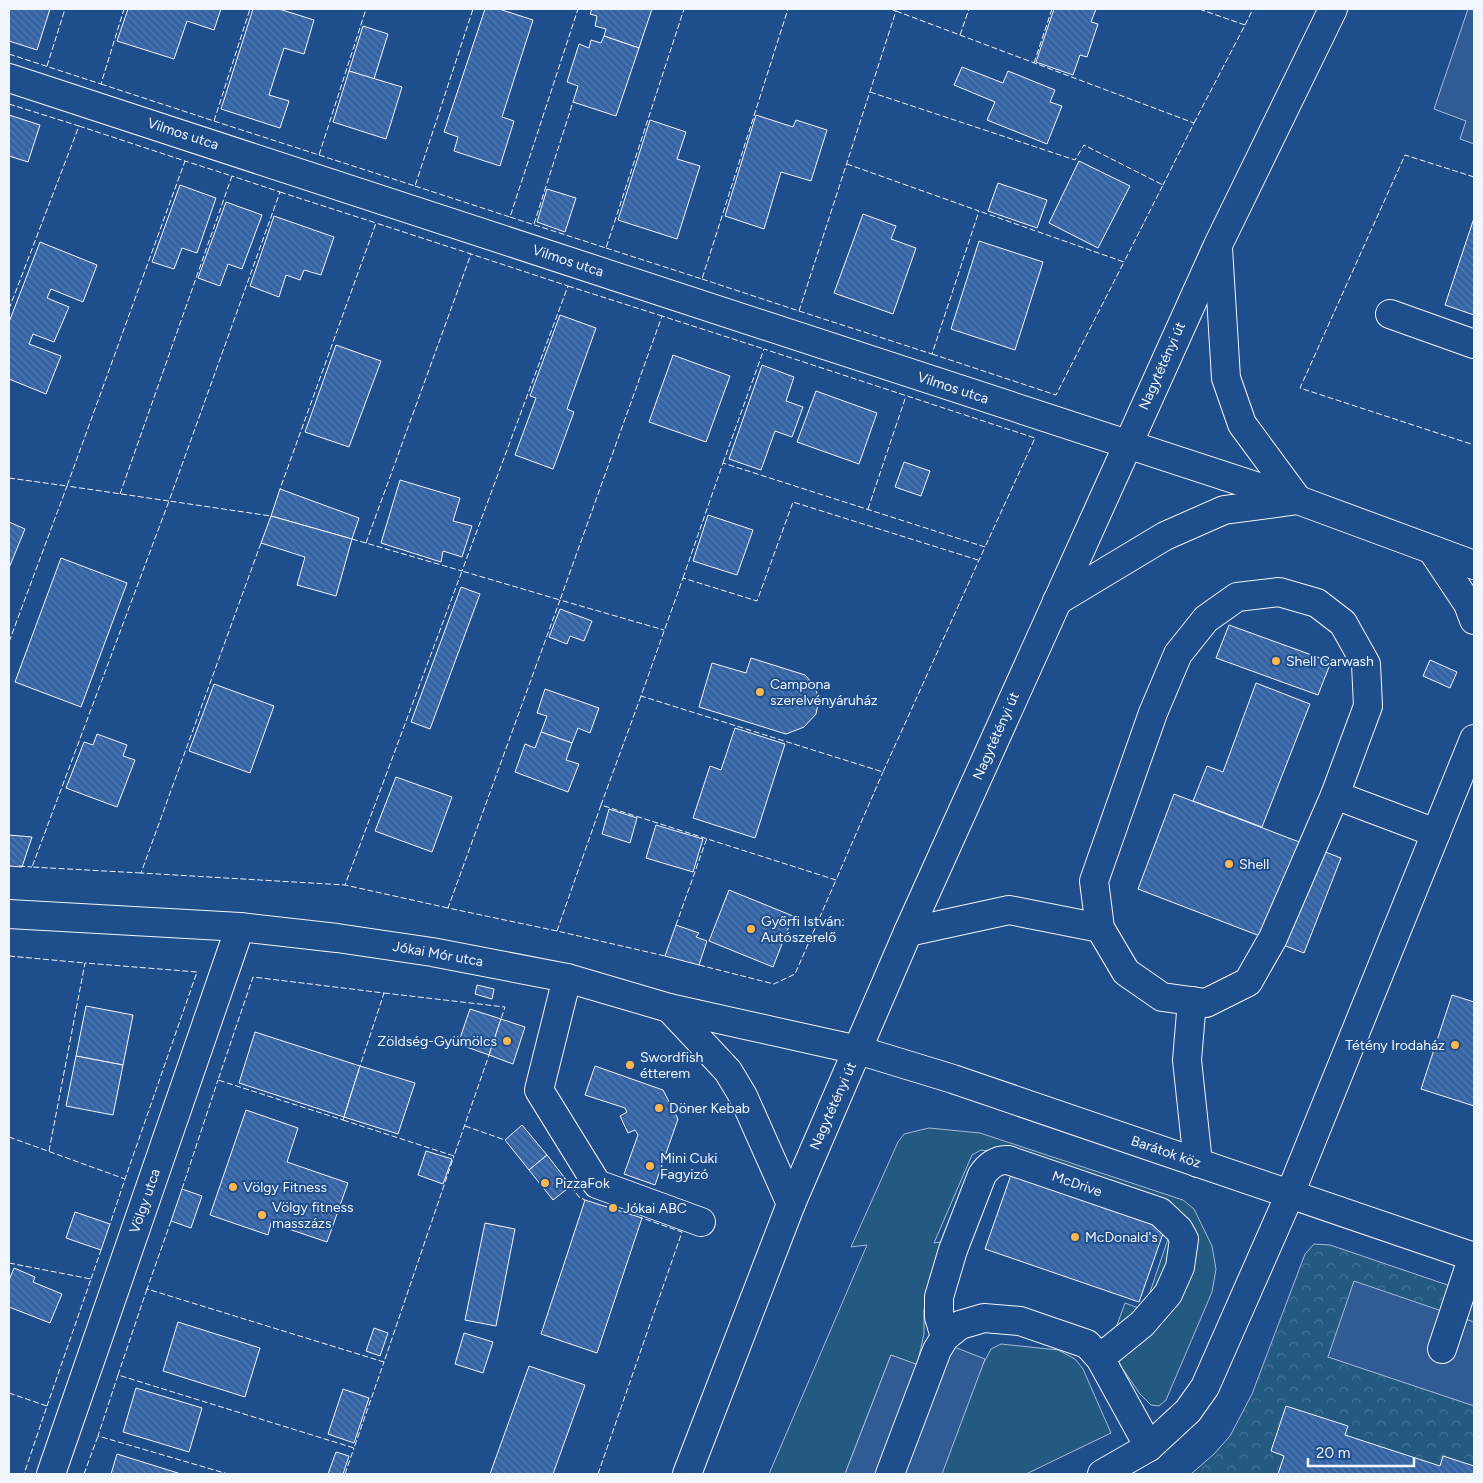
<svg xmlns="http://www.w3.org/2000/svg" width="1483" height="1483" font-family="Figtree,sans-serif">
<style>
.grass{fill:#245a82;stroke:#a8bbd7}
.park{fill:url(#park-crowns);stroke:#a8bbd7}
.parking{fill:#305b95;stroke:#a8bbd7}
.building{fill:url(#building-back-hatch);stroke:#f2f6ff}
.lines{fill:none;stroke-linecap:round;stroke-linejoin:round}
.minor-casing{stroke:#f2f6ff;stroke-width:30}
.major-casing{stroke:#f2f6ff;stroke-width:30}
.minor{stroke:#1f4e8c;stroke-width:28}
.major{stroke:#1f4e8c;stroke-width:28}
.fence{stroke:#f2f6ff;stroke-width:1;stroke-dasharray:6 2.5;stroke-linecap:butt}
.poi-dot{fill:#ffb74d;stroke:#1f4e8c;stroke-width:2}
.labels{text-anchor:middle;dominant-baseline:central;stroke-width:4;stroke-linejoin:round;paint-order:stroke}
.street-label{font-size:14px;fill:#f2f6ff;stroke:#1f4e8c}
.poi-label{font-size:14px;fill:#f2f6ff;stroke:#1f4e8c;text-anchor:start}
</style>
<defs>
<pattern id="park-crowns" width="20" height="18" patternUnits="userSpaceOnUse" patternTransform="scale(1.25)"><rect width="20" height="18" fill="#245a82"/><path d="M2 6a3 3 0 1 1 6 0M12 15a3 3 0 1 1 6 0" fill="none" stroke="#447295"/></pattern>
<pattern id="building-back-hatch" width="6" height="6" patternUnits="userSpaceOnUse" patternTransform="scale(1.25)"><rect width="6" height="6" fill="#3563a3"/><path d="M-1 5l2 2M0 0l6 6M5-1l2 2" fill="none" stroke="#537ab1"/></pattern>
</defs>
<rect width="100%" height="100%" fill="#1f4e8c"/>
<g class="grass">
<polygon points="929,1128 980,1133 1183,1200 1194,1209 1212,1246 1216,1269 1212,1292 1166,1400 1159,1406 1151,1405 1140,1394 1118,1362 1112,1339 1125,1303 1144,1310 1172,1227 1006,1154 981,1150 972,1155 934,1243 947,1241 929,1289 924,1310 924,1334 917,1365 891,1355 845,1474 769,1474 867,1245 851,1247 898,1142 904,1134"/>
<polygon points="1001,1344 1058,1350 1075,1359 1083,1369 1111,1433 1026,1474 941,1474 982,1366 991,1349"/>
</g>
<polygon class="park" points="1314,1244 1330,1245 1474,1294 1474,1474 1191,1474 1214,1454 1230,1436 1252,1394 1305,1254"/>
<g class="parking">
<polygon points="1468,9 1474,9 1474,144 1460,139 1466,121 1434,109"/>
<polygon points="1354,1281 1474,1322 1474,1406 1328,1357"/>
<polygon points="949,1345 985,1359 942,1474 845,1474 891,1355 938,1372"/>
</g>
<g class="building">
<polygon points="9,9 50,9 37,50 9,41"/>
<polygon points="128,9 221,9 214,30 187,21 174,59 117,41"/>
<polygon points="253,9 279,9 314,20 304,54 284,48 269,95 289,101 280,128 221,109"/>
<polygon points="485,9 499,9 533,20 502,117 514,121 500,166 454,151 458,137 444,132"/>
<polygon points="592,9 652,9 639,48 604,36 606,29 595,26 597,16 590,14"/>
<polygon points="1054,9 1096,9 1091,22 1098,24 1087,57 1080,55 1073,75 1036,62"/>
<polygon points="363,26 388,34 374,79 349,71"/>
<polygon points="604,36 639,48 616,116 573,102 578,86 567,82 579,44 589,48 591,40 601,43"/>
<polygon points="962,67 1003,83 1008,71 1055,90 1050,102 1062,106 1047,144 987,120 995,102 954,85"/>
<polygon points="349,71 402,87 386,139 333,122"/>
<polygon points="9,115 40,125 28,162 9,156"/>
<polygon points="756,115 793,127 796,120 827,130 811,181 781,172 764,229 725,216"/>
<polygon points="650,120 686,132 677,159 700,166 677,239 618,220"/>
<polygon points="1079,161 1130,186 1098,248 1049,223"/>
<polygon points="998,183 1047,200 1037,228 988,211"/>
<polygon points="180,185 216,198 197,253 182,248 174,269 152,262"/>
<polygon points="547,189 576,198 565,232 537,222"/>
<polygon points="226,202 262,215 242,269 228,264 220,286 198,278"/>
<polygon points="863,214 896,226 891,239 916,248 893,314 834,293"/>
<polygon points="274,216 334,237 321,275 304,270 300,280 286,275 279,297 250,286"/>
<polygon points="1474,218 1474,315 1445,305"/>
<polygon points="979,241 1043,262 1015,350 951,329"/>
<polygon points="40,242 97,265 83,302 51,289 47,298 69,307 54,342 33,334 29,344 61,356 46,394 9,379 9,322"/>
<polygon points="560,315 596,328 567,409 574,412 553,469 515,455 536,398 530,396"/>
<polygon points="336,345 381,361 349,447 305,432"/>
<polygon points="673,355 730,376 706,442 649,422"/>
<polygon points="762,365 794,377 786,401 803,407 792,437 775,431 761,470 729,459"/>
<polygon points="816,391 877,413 859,464 797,442"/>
<polygon points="904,462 930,471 921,496 895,487"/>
<polygon points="400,480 460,498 453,521 472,526 462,557 443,551 441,562 381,543"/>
<polygon points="280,489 359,518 352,539 271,516"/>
<polygon points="708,515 753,530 737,575 693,561"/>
<polygon points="271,516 352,539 336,596 297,585 305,557 261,543"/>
<polygon points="9,522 25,529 9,568"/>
<polygon points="61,558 127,583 81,707 15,682"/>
<polygon points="461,587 480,594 430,729 411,722"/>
<polygon points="560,609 592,621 584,641 570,636 567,644 549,637"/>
<polygon points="1229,625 1331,662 1318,695 1216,658"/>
<polygon points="751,658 805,675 814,685 819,699 816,714 804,727 786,734 699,707 712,663 746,673"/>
<polygon points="1430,660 1457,672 1450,688 1423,676"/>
<polygon points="1256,683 1310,704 1262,827 1193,801 1207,766 1223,772"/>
<polygon points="214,684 274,706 250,773 189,751"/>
<polygon points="545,689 599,708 590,733 578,728 572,743 541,732 547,716 537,713"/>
<polygon points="735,728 785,744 755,838 693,818 710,766 721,770"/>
<polygon points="541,732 572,743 566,760 579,764 568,792 515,772 525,744 535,748"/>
<polygon points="97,734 127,745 123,756 135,760 117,807 66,788 84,742 93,745"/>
<polygon points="396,777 452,797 432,852 375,831"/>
<polygon points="1174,794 1341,858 1304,953 1138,889"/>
<polygon points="609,809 637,818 630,843 602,834"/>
<polygon points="656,825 703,839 693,872 646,858"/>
<polygon points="9,835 32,837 22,867 9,866"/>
<polygon points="729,890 793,916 773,967 709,941"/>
<polygon points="676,925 699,933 696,937 707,941 699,965 665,956"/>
<polygon points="477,985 494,989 492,999 475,994"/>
<polygon points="1452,995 1474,1002 1474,1106 1421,1089"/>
<polygon points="86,1006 133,1015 123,1065 76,1056"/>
<polygon points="470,1009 501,1019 489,1055 458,1044"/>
<polygon points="501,1019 525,1027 513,1064 489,1055"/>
<polygon points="255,1032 360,1066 344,1117 239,1083"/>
<polygon points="76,1056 123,1065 113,1115 66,1106"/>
<polygon points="360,1066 415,1083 398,1134 344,1117"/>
<polygon points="595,1066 663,1090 678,1119 655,1185 624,1174 638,1135 635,1130 628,1133 620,1116 627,1112 625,1108 585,1095"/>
<polygon points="246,1110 298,1128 287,1162 348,1183 327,1242 271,1223 268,1235 210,1215"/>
<polygon points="522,1125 547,1155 529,1170 505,1140"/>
<polygon points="426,1151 452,1159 443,1184 418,1175"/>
<polygon points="547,1155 571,1186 553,1200 529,1170"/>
<polygon points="1012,1172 1166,1225 1139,1302 985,1249"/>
<polygon points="182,1189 202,1196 191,1228 171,1221"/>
<polygon points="585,1200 642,1218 597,1353 541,1334"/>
<polygon points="75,1212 110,1224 101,1250 66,1238"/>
<polygon points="485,1223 515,1229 496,1326 465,1320"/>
<polygon points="14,1268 35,1277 33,1282 62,1294 50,1323 9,1307 9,1280"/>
<polygon points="178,1322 260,1348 245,1397 163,1371"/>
<polygon points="374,1328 388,1333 380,1356 366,1351"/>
<polygon points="464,1333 493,1342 483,1373 455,1364"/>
<polygon points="529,1366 585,1385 553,1474 490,1474"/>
<polygon points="136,1388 202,1408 189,1452 123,1432"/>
<polygon points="343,1389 369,1398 354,1443 328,1434"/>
<polygon points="1286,1406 1348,1426 1345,1435 1440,1466 1443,1456 1474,1466 1474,1474 1278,1474 1284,1456 1271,1451"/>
<polygon points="336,1452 349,1456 343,1474 328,1474"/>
<polygon points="117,1454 181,1474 111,1474"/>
</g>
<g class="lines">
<defs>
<g id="minor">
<polyline points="9,78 1298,500 1474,565"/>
<polyline points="1390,314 1474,344"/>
<polyline points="1432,550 1468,604 1474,620"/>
<polygon points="1279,592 1317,603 1343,623 1366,664 1368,706 1335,795 1273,938 1248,982 1206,1003 1162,997 1126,972 1100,928 1094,881 1153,713 1178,654 1206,619 1237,597"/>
<polyline points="1335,795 1436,833"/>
<polyline points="9,914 240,927 337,938 432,952 567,978 669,1008 858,1050 953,1079 1474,1257"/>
<polyline points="908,932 1009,910 1100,928"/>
<polyline points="567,978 539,1090 597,1184 701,1222"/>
<polyline points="1192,1001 1187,1060 1198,1163"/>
<polyline points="669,1008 728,1071 743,1096 791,1204"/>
<path d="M945,1337L939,1317V1297L953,1250L982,1175C988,1166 997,1159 1008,1160L1160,1212L1179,1230L1184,1239L1180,1267L1168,1294L1142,1324L1100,1358"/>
<polyline points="1442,1349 1473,1256"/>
<polyline points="51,1474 240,927"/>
<polyline points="890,1474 937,1350 945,1337 960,1325 984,1318 1020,1321 1087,1344 1100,1358 1149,1447"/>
<polyline points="1102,1474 1149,1447 1188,1411 1205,1387 1290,1194 1474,739"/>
</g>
<g id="major">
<polyline points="1057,601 1165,536 1224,510 1298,500 1242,424 1226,378 1218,248"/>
<polyline points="687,1474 791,1204 908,932 1218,245 1333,9"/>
</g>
</defs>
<use href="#minor" class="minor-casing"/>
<use href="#major" class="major-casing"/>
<use href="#minor" class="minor"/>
<use href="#major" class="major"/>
<g class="fence">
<polyline points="896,11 1194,123 1163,185"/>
<polyline points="1245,25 1253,9"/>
<polyline points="960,35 969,9"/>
<polyline points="9,54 101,84 124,9"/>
<polyline points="1034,63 1052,9"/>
<polyline points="47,66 65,9"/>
<polyline points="101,84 214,121 250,9"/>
<polyline points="870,92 1075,160 1084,145 1163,185 1124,262"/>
<polyline points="9,104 79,126 9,309"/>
<polyline points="214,121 319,155 366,9"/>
<polyline points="1194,123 1245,25 1199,9"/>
<polyline points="319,155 415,186 473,9"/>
<polyline points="1474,177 1405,155 1300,388 1474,445"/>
<polyline points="415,186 510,217 578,9"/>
<polyline points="280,192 376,223 280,489"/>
<polyline points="510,217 606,248 684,9"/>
<polyline points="534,224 573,102"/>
<polyline points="606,248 702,279 788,9"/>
<polyline points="702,279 799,311 896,11 890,9"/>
<polyline points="568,286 662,316"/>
<polyline points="799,311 932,354 979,211 847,164"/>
<polyline points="932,354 1056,395 1124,262 979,211"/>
<polyline points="723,463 764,349 1035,438 985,547"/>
<polyline points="9,478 67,486 185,161 79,126"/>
<polyline points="120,494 232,176 185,161"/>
<polyline points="868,509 906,396"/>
<polyline points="352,539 462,571 568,286 471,254"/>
<polyline points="261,543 141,873 345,885"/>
<polyline points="366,543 471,254 376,223"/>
<polyline points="683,578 723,463 985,547 883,772 641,696 683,578 757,601 793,502 978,560"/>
<polyline points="9,642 67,486 169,501 280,192 232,176"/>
<polyline points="641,696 601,805 836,880 883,772"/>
<polyline points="601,805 557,931 665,956"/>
<polyline points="19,866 32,867"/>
<polyline points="141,873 32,867 169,501 271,516"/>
<polyline points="448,908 345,885 462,571 560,600 662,316 764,349"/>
<polyline points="676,925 707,838"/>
<polyline points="557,931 448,908 560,600 664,630"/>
<polyline points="9,956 85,963"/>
<polyline points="699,965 774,984 795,974 836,880"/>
<polyline points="384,993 505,1007 501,1019"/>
<polyline points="344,1117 343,1120 218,1080 253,977 384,993 360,1066"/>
<polyline points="343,1120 454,1156 489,1055"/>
<polyline points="465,1126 505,1140"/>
<polyline points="9,1137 125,1179 110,1224"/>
<polyline points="49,1151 85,963 197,972 125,1179"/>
<polyline points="571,1186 579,1197 585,1200"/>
<polyline points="182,1189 218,1080"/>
<polyline points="171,1221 147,1289 384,1362 454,1156"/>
<polyline points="9,1263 91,1279 47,1406"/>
<polyline points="91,1279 101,1250"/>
<polyline points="147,1289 118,1375 354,1448 384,1362"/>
<polyline points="118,1375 98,1436 228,1474"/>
<polyline points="9,1393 47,1406 24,1474"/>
<polyline points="84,1474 98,1436"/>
<polyline points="345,1474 354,1448"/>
<polyline points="598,1474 682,1232 642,1218"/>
</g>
</g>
<g class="poi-dot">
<circle cx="1276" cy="661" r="5"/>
<circle cx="760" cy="692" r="5"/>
<circle cx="1229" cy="864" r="5"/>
<circle cx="751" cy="929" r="5"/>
<circle cx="507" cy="1041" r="5"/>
<circle cx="1455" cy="1045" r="5"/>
<circle cx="630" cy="1065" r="5"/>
<circle cx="659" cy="1108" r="5"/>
<circle cx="650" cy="1166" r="5"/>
<circle cx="545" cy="1183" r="5"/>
<circle cx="233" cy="1187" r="5"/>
<circle cx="613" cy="1208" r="5"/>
<circle cx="262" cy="1215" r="5"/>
<circle cx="1075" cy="1237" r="5"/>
</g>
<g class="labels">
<g class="street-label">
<text transform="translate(183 134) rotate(18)">Vilmos utca</text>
<text transform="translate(568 261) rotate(18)">Vilmos utca</text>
<text transform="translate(1162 366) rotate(-66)">Nagytétényi út</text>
<text transform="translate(953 388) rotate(18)">Vilmos utca</text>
<text transform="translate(996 736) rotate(-66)">Nagytétényi út</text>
<text transform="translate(438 954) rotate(10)">Jókai Mór utca</text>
<text transform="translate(833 1106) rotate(-66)">Nagytétényi út</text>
<text transform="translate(1166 1152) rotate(19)">Barátok köz</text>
<text transform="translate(1077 1184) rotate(19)">McDrive</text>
<text transform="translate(145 1201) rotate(-71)">Völgy utca</text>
</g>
<g class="poi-label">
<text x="1286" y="661">Shell Carwash</text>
<text x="770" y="684">Campona<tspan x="770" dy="16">szerelvényáruház</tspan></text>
<text x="1239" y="864">Shell</text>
<text x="761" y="921">Győrfi István:<tspan x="761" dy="16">Autószerelő</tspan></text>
<text x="497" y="1041" text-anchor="end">Zöldség-Gyümölcs</text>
<text x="1445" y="1045" text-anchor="end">Tétény Irodaház</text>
<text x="640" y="1057">Swordfish<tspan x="640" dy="16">étterem</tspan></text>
<text x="669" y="1108">Döner Kebab</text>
<text x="660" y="1158">Mini Cuki<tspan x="660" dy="16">Fagyizó</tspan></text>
<text x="555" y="1183">PizzaFok</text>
<text x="243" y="1187">Völgy Fitness</text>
<text x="272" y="1207">Völgy fitness<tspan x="272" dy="16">masszázs</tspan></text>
<text x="623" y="1208">Jókai ABC</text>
<text x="1085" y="1237">McDonald's</text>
</g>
</g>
<rect width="1483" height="1483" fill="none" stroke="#f2f6ff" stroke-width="20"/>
<path d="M1308 1458v8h106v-8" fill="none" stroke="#f2f6ff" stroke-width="2.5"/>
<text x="1316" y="1458" font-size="15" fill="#f2f6ff" stroke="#1f4e8c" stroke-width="4" paint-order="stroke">20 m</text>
</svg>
